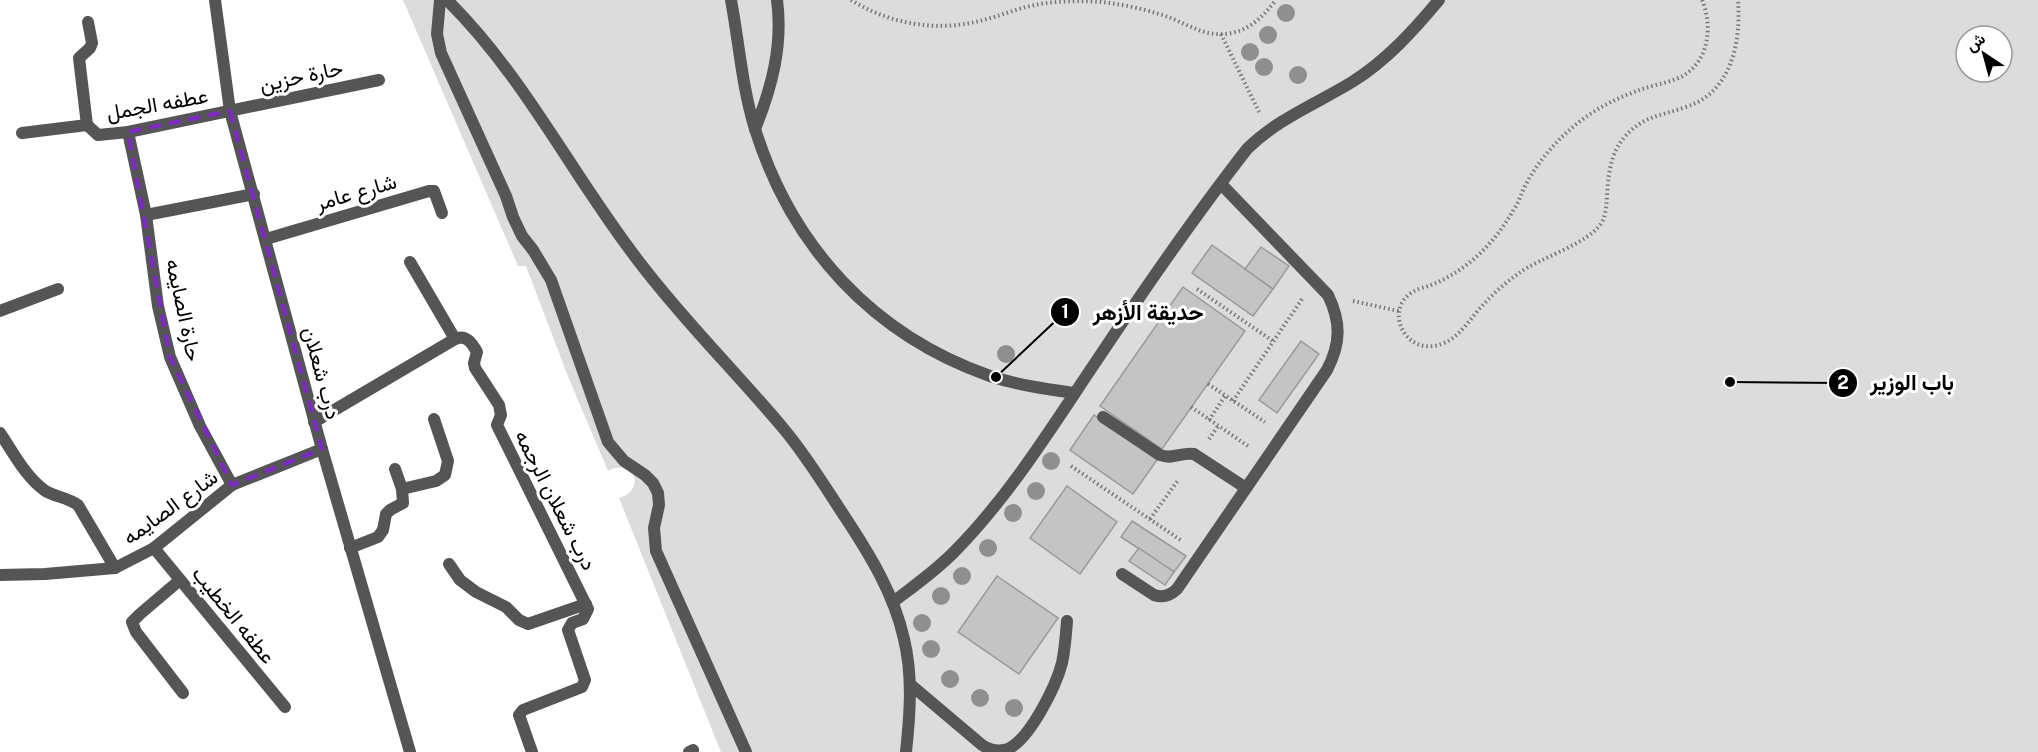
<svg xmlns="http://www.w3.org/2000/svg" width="2038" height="752" font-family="'Public Sans',Vazirmatn,sans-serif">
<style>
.green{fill:#dcdcdc;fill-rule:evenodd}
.building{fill:#c4c4c4;stroke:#999;stroke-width:1.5}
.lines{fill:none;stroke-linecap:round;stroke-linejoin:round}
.path{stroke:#777;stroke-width:4;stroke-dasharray:1.5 3;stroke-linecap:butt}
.service{stroke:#555;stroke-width:12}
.minor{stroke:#555;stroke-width:12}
.tree{fill:#8f8f8f}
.marked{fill:none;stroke:#7b2cbf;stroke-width:4.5;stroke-dasharray:12 8;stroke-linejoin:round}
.labels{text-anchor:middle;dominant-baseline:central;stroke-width:6;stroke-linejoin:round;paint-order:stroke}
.street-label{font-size:21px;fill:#000;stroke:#fff}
.leader{fill:none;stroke:#000;stroke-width:2}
.callout-dot{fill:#000;stroke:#fff;stroke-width:2}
.mark-label{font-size:18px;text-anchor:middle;font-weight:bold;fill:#fff}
.callout-label{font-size:22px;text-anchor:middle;font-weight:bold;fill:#000;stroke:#fff;stroke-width:6;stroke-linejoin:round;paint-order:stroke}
</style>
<rect width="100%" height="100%" fill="#fff"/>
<path class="green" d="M403,0H2038V752H721L619,498C647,490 634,457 608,471L569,379L526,266H518ZM1966,36H2002V72H1966Z"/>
<g class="building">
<polygon points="1212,245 1273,289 1253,316 1192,273"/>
<polygon points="1261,247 1289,266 1273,289 1245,269"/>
<polygon points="1183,287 1245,331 1162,449 1100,406"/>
<polygon points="1301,341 1319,354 1277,413 1259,400"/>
<polygon points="1094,415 1157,460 1133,494 1070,450"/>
<polygon points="1067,486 1117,522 1080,574 1030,538"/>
<polygon points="1132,521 1186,556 1174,572 1121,537"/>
<polygon points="1139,548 1174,572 1165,585 1129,561"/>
<polygon points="997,576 1058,618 1019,674 958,632"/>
</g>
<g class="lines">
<g class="path">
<path d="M851,0C886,22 930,31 970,23C987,20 1003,14 1019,9C1045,1 1073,0 1101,2C1120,4 1140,8 1159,14C1181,20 1201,36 1224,34C1248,32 1262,18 1276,0"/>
<path d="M1702,0C1714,28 1708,67 1676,79C1663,84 1649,86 1637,91C1614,99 1592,111 1574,126C1554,143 1537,163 1525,186C1521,194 1519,202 1514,209C1494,245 1462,276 1422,288C1378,301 1403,361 1444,343C1461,336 1471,317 1484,304C1494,292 1507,282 1519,273C1541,257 1589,244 1602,222C1606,214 1606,207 1607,197C1608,177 1610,155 1623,139C1641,116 1661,116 1686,107C1732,92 1741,42 1738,0"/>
<polyline points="1221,34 1259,112"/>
<polyline points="1197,289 1273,341"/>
<polyline points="1353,301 1399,311"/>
<polyline points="1208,384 1265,422"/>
<polyline points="1233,401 1302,299"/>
<polyline points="1191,407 1248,446"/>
<polyline points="1209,420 1225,396"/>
<polyline points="1209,439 1218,426"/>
<polyline points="1071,466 1182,541"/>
<polyline points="1150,519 1179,479"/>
</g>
<g class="service">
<polyline points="440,0 437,34 441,53 506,196 513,217 522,236 533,250 551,280 608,442 624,461 645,475 653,483 658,493 659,505 654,528 656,551 746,752"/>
<path d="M447,0C525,77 573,177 640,263C684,321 736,372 783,428C806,455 825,487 845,517C870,555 894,594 904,639C913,676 910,714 906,752"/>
<path d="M731,0C739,43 742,87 755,129C792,247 873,335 990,376C1017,385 1046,389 1074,393"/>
<path d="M755,129C772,87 783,45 777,0"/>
<path d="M1103,417L1160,455C1173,460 1181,452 1194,454L1246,488"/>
<path d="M1122,574L1154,595C1163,598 1170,596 1177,589L1327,370C1341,343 1341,322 1328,295L1221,184"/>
<path d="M893,602C914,586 937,570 956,550C1011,494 1053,425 1097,360C1145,288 1194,217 1247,149C1277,119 1316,104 1352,82C1386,61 1414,30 1439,0"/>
<path d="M911,685L982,745C990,750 999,752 1008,749C1030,739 1056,686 1062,663C1065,649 1066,635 1067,621"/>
</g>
<g class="minor">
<polyline points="215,0 230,111 322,449 410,752"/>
<polyline points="87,125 79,58 90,48 92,43 88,22"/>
<polyline points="128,132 146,215 158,306 170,357 200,426 232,485"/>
<polyline points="22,133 87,125 98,135 128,132 379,80"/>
<polyline points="146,215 254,194"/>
<polyline points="266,239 429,191 434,191 442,213"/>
<polyline points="410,262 455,339"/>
<polyline points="0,311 58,289"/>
<path d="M314,422L455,339C466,334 472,343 477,352L474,363L475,368L499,405L501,415L497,425L588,609L583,619L572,623L568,630L585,680L582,687L523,710L519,715L532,752"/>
<path d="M0,433C13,452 25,476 44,490C54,497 67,497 78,505L115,568"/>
<polyline points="402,489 436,481 445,475 448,461 434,419"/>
<polyline points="154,548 285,707"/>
<polyline points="350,548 378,537 383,530 386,514 390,510 403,503 402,489 395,469"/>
<polyline points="449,564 460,580 476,592 506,607 519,620 528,624 586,604"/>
<polyline points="0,575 45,574 115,568 154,548 232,485 322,449"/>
<polyline points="180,580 140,614 132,622 136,632 183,693"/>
<polyline points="689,752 693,750"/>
</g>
</g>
<g class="tree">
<circle cx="1286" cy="13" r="9"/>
<circle cx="1268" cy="35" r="9"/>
<circle cx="1250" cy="52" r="9"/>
<circle cx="1264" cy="67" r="9"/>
<circle cx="1298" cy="75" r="9"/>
<circle cx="1006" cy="354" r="9"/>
<circle cx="1051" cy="461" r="9"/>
<circle cx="1036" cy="491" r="9"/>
<circle cx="1013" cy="513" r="9"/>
<circle cx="988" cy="548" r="9"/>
<circle cx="962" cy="576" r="9"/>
<circle cx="941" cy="596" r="9"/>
<circle cx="922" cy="623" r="9"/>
<circle cx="931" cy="649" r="9"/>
<circle cx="950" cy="679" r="9"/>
<circle cx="980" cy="698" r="9"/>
<circle cx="1014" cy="708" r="9"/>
</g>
<path class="marked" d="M230,111L322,449L232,485L170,357L128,132Z"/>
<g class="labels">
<g class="street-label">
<text transform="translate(301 76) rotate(-12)">حارة حزين</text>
<text transform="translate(157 104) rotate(-10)">عطفه الجمل</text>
<text transform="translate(356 192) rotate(-16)">شارع عامر</text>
<text transform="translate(184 310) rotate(78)">حارة الصايمه</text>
<text transform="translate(322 373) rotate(75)">درب شعلان</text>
<text transform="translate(556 500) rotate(63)">درب شعلان الرجمه</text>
<text transform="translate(170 507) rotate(-36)">شارع الصايمه</text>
<text transform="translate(234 615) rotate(51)">عطفه الخطيب</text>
</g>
</g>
<path class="leader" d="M996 377L1065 312M1730 382L1843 383"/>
<g class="callout-dot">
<circle cx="996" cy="377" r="6"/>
<circle cx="1730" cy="382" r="6"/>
<circle cx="1065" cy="312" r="15"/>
<circle cx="1843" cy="383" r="15"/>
</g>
<g class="mark-label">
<text x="1065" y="318">1</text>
<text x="1843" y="389">2</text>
</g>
<g class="callout-label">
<text x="1148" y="320">حديقة الأزهر</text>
<text x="1912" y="390">باب الوزير</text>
</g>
<g transform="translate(1984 54) rotate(324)"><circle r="28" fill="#ffffff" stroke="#999999" stroke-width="1.5"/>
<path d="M0-4.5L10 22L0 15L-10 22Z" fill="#000000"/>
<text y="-9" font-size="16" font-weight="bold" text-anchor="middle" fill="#000000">ش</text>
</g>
</svg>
